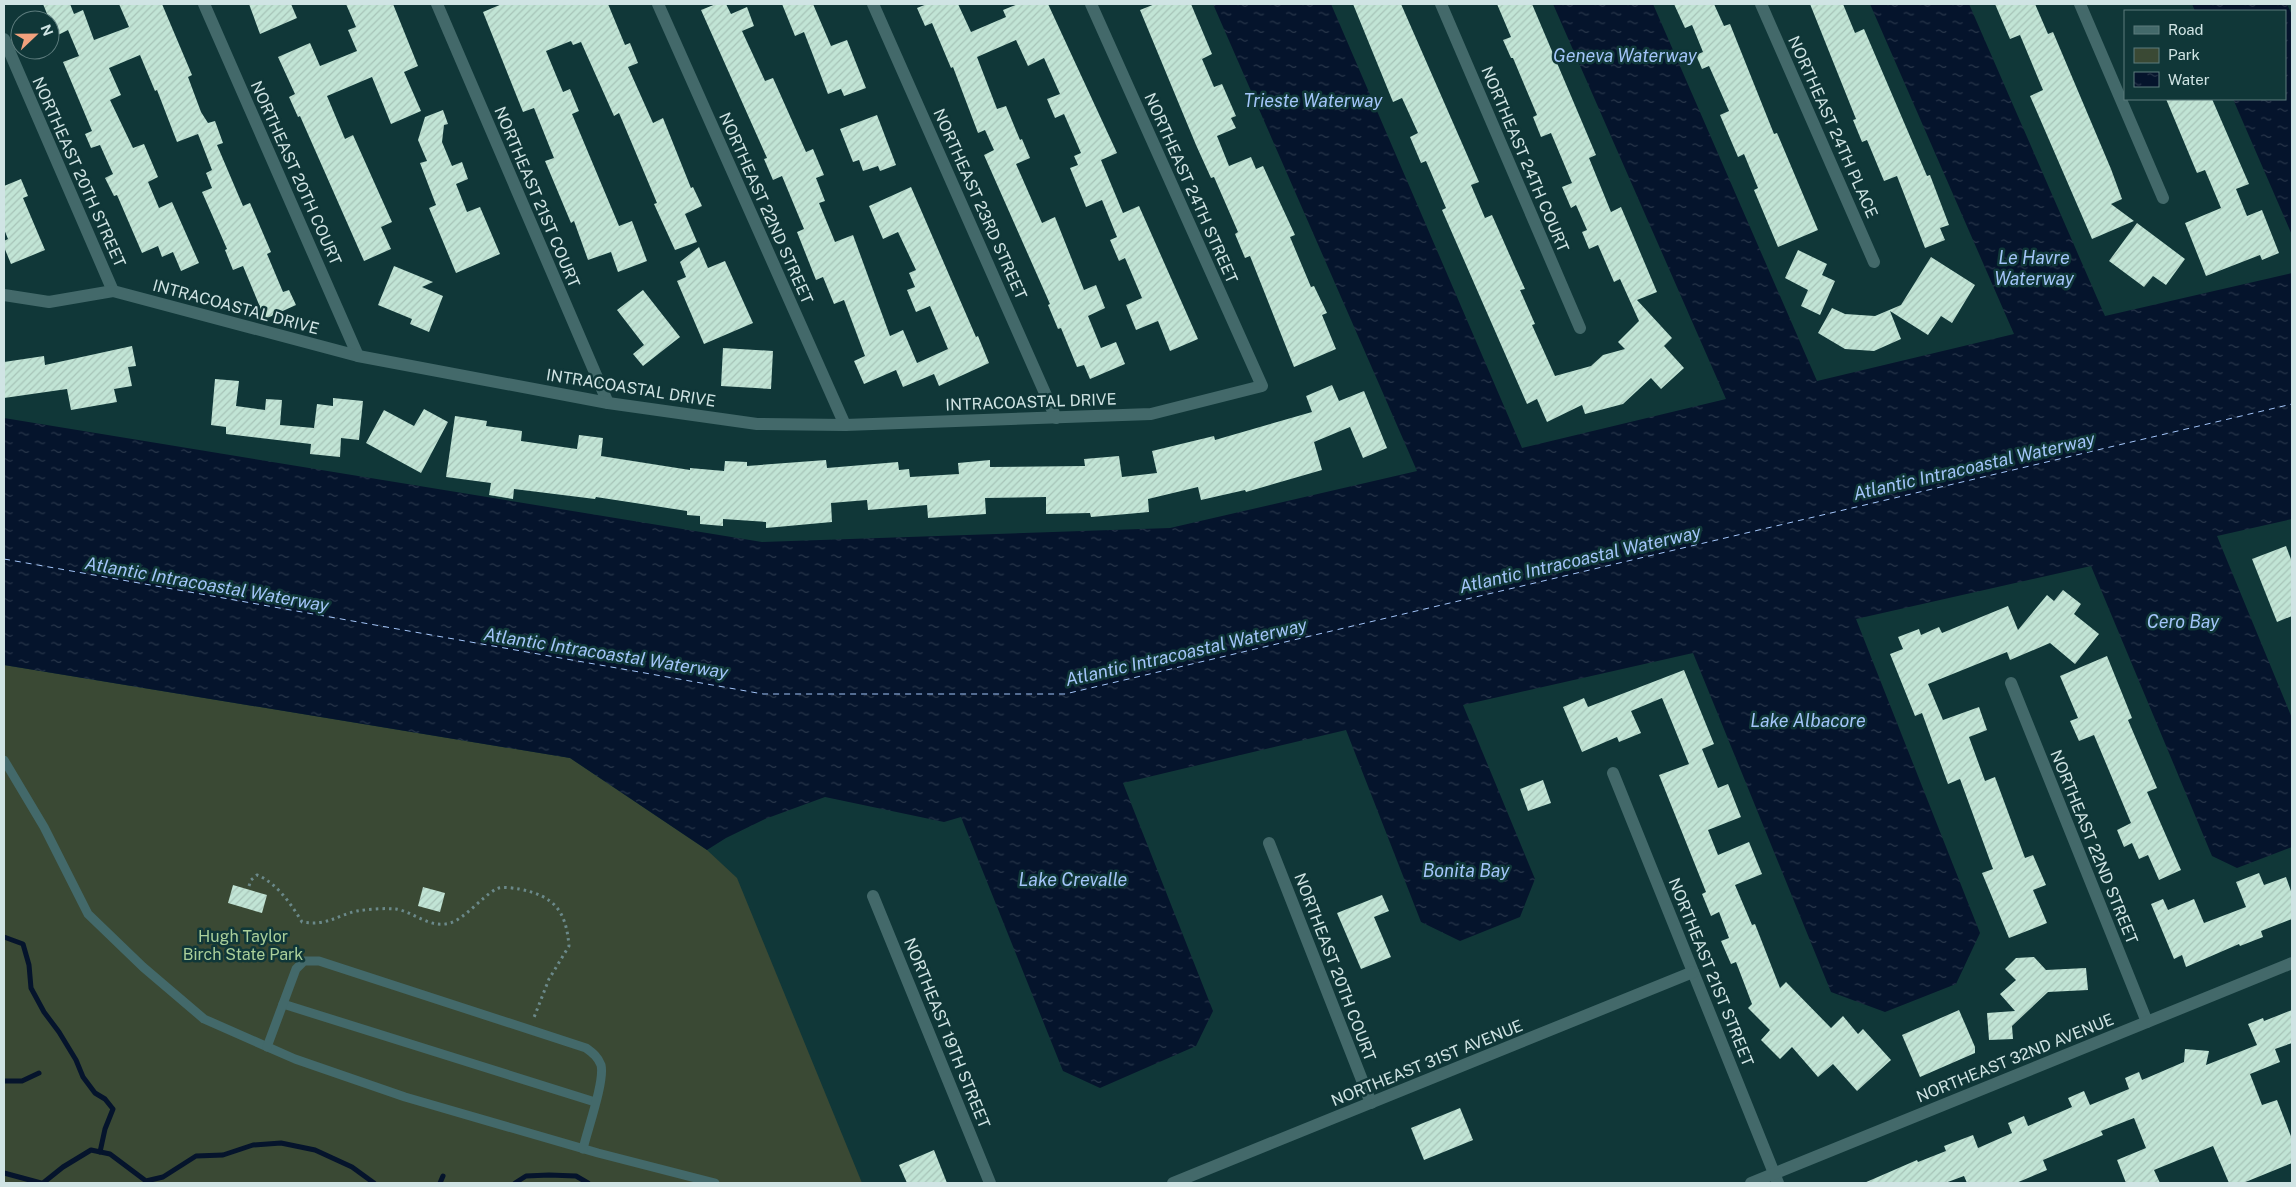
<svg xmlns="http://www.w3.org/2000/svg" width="2296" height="1187" font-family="'Public Sans',sans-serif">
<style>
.green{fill:#3a4934}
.water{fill:url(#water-ripples)}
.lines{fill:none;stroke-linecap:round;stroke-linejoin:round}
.stream{stroke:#05142c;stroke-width:5}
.ferry{stroke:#a3c5f9;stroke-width:1;stroke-dasharray:6 5;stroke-linecap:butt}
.building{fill:url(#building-hatch)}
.path{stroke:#6b898a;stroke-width:3;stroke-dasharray:2.5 4;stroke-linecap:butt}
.lane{stroke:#43696a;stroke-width:9}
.street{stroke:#43696a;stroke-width:12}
.labels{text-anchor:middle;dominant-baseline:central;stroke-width:5;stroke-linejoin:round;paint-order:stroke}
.street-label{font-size:16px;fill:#d0e4e4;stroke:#103738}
.park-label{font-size:16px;fill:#aacf9a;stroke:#103738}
.water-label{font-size:18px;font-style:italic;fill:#a3c5f9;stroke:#103738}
</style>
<defs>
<pattern id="water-ripples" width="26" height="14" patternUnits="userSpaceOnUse" patternTransform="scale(1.25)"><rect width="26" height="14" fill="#05142c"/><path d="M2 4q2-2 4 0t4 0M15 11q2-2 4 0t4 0" fill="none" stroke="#28364a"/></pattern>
<pattern id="building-hatch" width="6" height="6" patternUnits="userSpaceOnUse" patternTransform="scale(1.25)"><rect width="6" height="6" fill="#c1e4d5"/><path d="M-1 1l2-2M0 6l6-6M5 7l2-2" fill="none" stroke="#a7c4b8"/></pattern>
</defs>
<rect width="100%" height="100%" fill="#103738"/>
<polygon class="green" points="4,665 570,758 707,850 737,878 862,1183 4,1183"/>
<g class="water">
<polygon points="1213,4 1331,4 1522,448 1726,399 1553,4 1653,4 1817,381 2014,334 1870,4 1969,4 2105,316 2292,273 2292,519 2217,536 2292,718 2292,847 2237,868 2212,856 2091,566 1856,619 1980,933 1956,984 1885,1012 1831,992 1693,653 1463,705 1535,879 1520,917 1460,941 1421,922 1346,730 1123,783 1213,1011 1196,1046 1100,1088 1063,1071 961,817 944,822 825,797 765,819 726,838 707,850 570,758 4,665 4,418 762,542 1170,528 1417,471"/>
<polygon points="2192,4 2287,4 2292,15 2292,235 2233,99 2285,99 2285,11 2195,11"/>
</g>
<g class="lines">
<g class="stream">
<polyline points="4,937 23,944 29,965 31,988 44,1012 59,1032 76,1060 83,1077 95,1093 105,1099 113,1109 105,1129 100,1152"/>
<polyline points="4,1081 22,1081 39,1073"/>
<polyline points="4,1173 41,1183"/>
<polyline points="43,1183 63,1167 91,1150 110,1154 146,1181 163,1177 196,1156 223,1155 253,1145 281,1143 315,1150 352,1167 374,1183"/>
<polyline points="440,1183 443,1176"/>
<polyline points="515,1183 526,1176 549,1175 576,1176 588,1183"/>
</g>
<polyline class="ferry" points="4,559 763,694 1065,694 2292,404"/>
</g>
<g class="building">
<polygon points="43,4 70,4 74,14 83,10 94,40 129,27 119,4 162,4 192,75 188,77 201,112 208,123 215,121 223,143 217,145 243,206 250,203 271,252 267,254 283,292 289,290 296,305 265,319 243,266 233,270 225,250 227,249 202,192 212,188 206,173 212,170 198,134 177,142 157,90 155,91 140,55 109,68 121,95 110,100 133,148 144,144 158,177 148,182 159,208 172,202 199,263 181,271 173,252 162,257 158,246 142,253 117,195 114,196 105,178 113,174 100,145 91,148 85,134 92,131 63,62 79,56 68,30 56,36"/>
<polygon points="249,4 291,4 297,18 260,34"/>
<polygon points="346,4 393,4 418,66 404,72 421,111 391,124 372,77 327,96 345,139 353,135 392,222 381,227 391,249 364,261 300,116 298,117 289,97 295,94 278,57 310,43 320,66 357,51 348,30 356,27"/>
<polygon points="502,4 608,4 625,45 630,43 638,63 628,67 653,123 663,118 691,188 693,187 702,206 685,214 697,242 675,250 654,204 657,203 619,113 614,116 581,42 573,45 571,41 546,51 563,92 570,89 579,111 572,114 619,226 632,221 647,261 618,272 611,252 588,260 574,221 571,223 545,161 554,158 534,108 523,112 483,12"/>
<polygon points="716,4 726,4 731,14 747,7 754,26 742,31 765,81 773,78 806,152 813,149 824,175 816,178 825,201 819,203 835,242 853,235 890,336 903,330 917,363 948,349 930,306 916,312 907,290 915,287 909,273 916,270 898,232 883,239 869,206 911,187 976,337 978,336 989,363 939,386 934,374 903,387 896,370 864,384 854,361 865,356 844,300 834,304 823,277 816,280 797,232 804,229 782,176 773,180 764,159 767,158 701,10"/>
<polygon points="782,4 813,4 831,46 847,40 866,88 844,96 841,89 828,94 804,32 795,36"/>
<polygon points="927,4 958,4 971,32 1006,17 1003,10 1018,4 1048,4 1117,153 1101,160 1123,213 1139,206 1198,339 1170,351 1158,321 1136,330 1126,305 1142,298 1125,258 1119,261 1110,240 1117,237 1102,200 1086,207 1070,168 1078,165 1074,156 1081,153 1064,114 1055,118 1047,99 1060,94 1044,58 1028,66 1016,40 977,57 997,109 1006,106 1020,140 1022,139 1030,158 1016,164 1042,223 1055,217 1084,290 1096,285 1105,308 1088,316 1101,348 1116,342 1125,364 1090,379 1084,365 1077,367 1061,328 1058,329 1048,305 1050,304 984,155 994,150 985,130 978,133 953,67 951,68 932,23 925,26 917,8"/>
<polygon points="1155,4 1191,4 1212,54 1202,59 1214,87 1222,84 1236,116 1231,118 1236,128 1217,136 1229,166 1251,157 1256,169 1263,166 1295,235 1290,237 1311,287 1314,286 1327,313 1322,315 1336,349 1294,367 1250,256 1245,258 1235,234 1238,232 1214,177 1211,178 1196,145 1140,10"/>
<polygon points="1353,4 1401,4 1479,182 1471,185 1485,218 1492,215 1515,267 1525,289 1520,290 1535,324 1532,325 1555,376 1591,366 1603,355 1625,349 1618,342 1639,321 1620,279 1614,282 1598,245 1589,249 1582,232 1587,230 1576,205 1571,208 1562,187 1572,183 1551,133 1541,137 1533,117 1537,115 1513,58 1511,58 1503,40 1511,37 1497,4 1532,4 1596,155 1589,158 1611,212 1621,207 1657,292 1637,300 1672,338 1664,346 1684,368 1661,389 1651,378 1623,404 1585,414 1582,405 1547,422 1537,399 1527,404 1442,210 1446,208 1426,161 1421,163 1410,137 1418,133 1402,98 1393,102"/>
<polygon points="1674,4 1714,4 1724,26 1730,24 1774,134 1777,133 1818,230 1778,247 1754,190 1758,188 1744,154 1738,157 1720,115 1729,111 1709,66 1702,69 1696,55 1703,52 1692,25 1685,28"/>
<polygon points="1810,4 1843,4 1855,33 1864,29 1927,176 1930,175 1949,225 1940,228 1945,240 1925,248 1897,176 1884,181 1867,140 1862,142 1853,120 1856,119"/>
<polygon points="1995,4 2035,4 2048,34 2053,32 2111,169 2122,199 2111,204 2134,221 2092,239 2030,96 2043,90 2020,35 2010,39"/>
<polygon points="2166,99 2212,99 2249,184 2236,189 2247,216 2262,210 2279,253 2262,260 2260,255 2206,276 2185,223 2221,208 2205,170 2197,173"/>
<polygon points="443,110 448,124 444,125 442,142 452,166 462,162 468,179 456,184 467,212 480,207 500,254 456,273 429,208 436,205 420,163 427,161 418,140 425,117"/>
<polygon points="877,115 896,165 880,171 878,166 863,171 859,160 853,162 840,129"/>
<polygon points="21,179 28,196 23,198 45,250 11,264 4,247 4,241 8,239 4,229 4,186"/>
<polygon points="2137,223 2185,259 2166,285 2153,276 2144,287 2109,261"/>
<polygon points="699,247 708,268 725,261 753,323 704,344 677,281 686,277 680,262"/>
<polygon points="1798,250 1827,264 1822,275 1835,281 1820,315 1801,306 1808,290 1785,278"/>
<polygon points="1931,257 1975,285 1952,323 1941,316 1928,335 1890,311 1901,339 1874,351 1845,349 1818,333 1832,308 1845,314 1875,316 1901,305"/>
<polygon points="394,266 433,282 422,287 443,296 429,332 410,324 412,319 378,305"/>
<polygon points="643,290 680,337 643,366 633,354 644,345 617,310"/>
<polygon points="132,346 136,366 128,367 132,386 114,389 117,402 71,410 67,389 4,398 4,362 44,356 45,365"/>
<polygon points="723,348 773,351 771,389 721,386"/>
<polygon points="215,379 239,381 236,406 265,410 266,399 282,400 280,425 314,428 317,404 333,406 333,398 363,401 359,440 341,438 340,457 310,454 311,444 226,434 226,427 211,425"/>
<polygon points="1332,385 1339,401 1364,391 1387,448 1363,458 1350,427 1314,442 1322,470 1246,492 1245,490 1201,500 1198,487 1148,499 1149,512 1127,514 1091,517 1090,513 1046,514 1046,497 985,498 986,514 928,518 927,505 868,510 867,500 831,503 832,522 766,528 766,522 723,519 723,526 700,524 700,516 687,515 687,511 596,497 595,499 514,489 513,499 489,495 491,483 446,477 455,416 487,421 486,426 522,431 521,441 577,449 579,435 603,438 601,456 690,470 690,468 724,471 725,461 747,462 747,466 826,460 827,468 898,462 899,470 909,469 910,477 959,474 958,463 990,460 990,467 1085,466 1084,459 1119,456 1122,477 1157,473 1152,451 1214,436 1215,440 1312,412 1306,396"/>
<polygon points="424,409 448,422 421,473 366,443 384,410 414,426"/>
<polygon points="2286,546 2292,562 2292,616 2277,622 2252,559"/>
<polygon points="2063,590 2081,604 2074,614 2099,634 2075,664 2050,643 2010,660 2007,652 1928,684 1943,720 1979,707 1987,730 1969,737 1985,781 1995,777 2025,858 2033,855 2046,885 2033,890 2047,923 2009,938 1982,873 1993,869 1960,779 1948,784 1922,713 1915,716 1890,654 1903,649 1898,637 1919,629 1921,635 1939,627 1942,633 2008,606 2018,630 2047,595 2054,601"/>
<polygon points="2107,656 2132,718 2128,720 2157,788 2147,792 2181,870 2159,880 2148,855 2139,859 2132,843 2124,847 2117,830 2131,823 2094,735 2079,741 2070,721 2078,718 2060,676"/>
<polygon points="1684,670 1714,744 1702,749 1718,788 1728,784 1741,817 1708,830 1718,855 1749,842 1762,874 1735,885 1752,925 1755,924 1780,988 1786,982 1831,1028 1843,1016 1858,1034 1863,1029 1891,1060 1857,1091 1833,1064 1818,1077 1792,1047 1780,1059 1761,1040 1770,1030 1748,1008 1752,1004 1736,962 1731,964 1721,941 1729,938 1719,912 1711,916 1702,894 1706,892 1659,775 1689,764 1662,698 1631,711 1641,733 1619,742 1617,737 1582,752 1563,707 1584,698 1588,707"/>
<polygon points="1543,780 1551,803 1528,811 1520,789"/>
<polygon points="2259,873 2264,885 2286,877 2292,894 2292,919 2261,931 2263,937 2240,946 2239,944 2186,967 2182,955 2174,959 2151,904 2163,899 2168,910 2194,899 2204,923 2246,907 2236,882"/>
<polygon points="233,885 267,895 262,913 228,903"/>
<polygon points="423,887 445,893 440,912 418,906"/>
<polygon points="1382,895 1389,911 1374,917 1391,957 1361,969 1337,913"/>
<polygon points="2034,957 2046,970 2086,968 2088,990 2048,992 2012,1026 2013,1039 1989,1040 1987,1013 2015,1011 2000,994 2016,980 2005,969 2016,958"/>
<polygon points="1959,1010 1975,1047 1975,1053 1920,1077 1902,1035"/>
<polygon points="2292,1010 2292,1043 2275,1049 2280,1062 2250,1074 2262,1105 2277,1100 2292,1139 2292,1163 2243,1183 2229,1183 2213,1146 2154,1170 2160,1183 2126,1183 2117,1160 2146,1148 2134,1118 2101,1131 2103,1135 2043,1160 2047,1170 2016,1183 1967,1183 1964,1176 1945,1183 1864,1183 1917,1160 1918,1162 1946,1151 1944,1146 1973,1135 1978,1148 2012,1133 2008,1123 2024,1116 2028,1126 2072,1107 2068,1098 2084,1091 2090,1105 2129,1089 2125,1078 2139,1072 2142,1080 2184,1062 2185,1049 2209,1051 2206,1065 2257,1045 2248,1024 2263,1018 2264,1021"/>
<polygon points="1460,1108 1473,1140 1424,1160 1411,1128"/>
<polygon points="934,1150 947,1183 907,1183 899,1165"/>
</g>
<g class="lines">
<path class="path" d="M249,886L251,880L257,875C277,883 291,904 302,922C328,926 335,916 357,911C369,909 384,908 396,909C414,912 430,929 450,923C463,920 482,897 496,889C502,886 512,888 519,889C554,896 566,910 569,946L549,979L533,1020"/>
<g class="lane">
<polyline points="4,760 44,827 88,914 143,967 204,1019 295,1059 405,1097 598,1153 715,1183"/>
<polyline points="283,1004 595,1102"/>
<path d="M267,1047L296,969L304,961H319L586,1048C593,1053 598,1057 601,1065C605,1081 587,1131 583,1149"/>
</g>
<g class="street">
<polyline points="204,4 358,356"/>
<polyline points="437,4 608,403"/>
<polyline points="658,4 845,425"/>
<polyline points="873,4 1056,418"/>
<polyline points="1441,4 1580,328"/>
<polyline points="1761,4 1874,262"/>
<polyline points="2080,4 2163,198"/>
<polyline points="4,39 113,291"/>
<polyline points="4,295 49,302 113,291 358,356 608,403 757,424 845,425 1151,414 1262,386 1091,4"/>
<polyline points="2011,683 2147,1022"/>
<polyline points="1613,773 1778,1183"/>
<polyline points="1269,843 1371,1103"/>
<polyline points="873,896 990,1183"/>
<polyline points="1173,1183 1693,972"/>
<polyline points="1751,1183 2292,963"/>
</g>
</g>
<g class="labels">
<g class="street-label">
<text transform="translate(1833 127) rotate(66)">NORTHEAST 24TH PLACE</text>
<text transform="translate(1525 159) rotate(67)">NORTHEAST 24TH COURT</text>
<text transform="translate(79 172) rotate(66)">NORTHEAST 20TH STREET</text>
<text transform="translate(296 173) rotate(66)">NORTHEAST 20TH COURT</text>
<text transform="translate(1191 188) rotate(66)">NORTHEAST 24TH STREET</text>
<text transform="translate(537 197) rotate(67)">NORTHEAST 21ST COURT</text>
<text transform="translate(980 204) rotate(66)">NORTHEAST 23RD STREET</text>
<text transform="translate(766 208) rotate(66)">NORTHEAST 22ND STREET</text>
<text transform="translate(236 307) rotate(15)">INTRACOASTAL DRIVE</text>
<text transform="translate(631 388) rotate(9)">INTRACOASTAL DRIVE</text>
<text transform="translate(1031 402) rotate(-2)">INTRACOASTAL DRIVE</text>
<text transform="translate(2094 847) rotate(68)">NORTHEAST 22ND STREET</text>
<text transform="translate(1335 967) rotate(69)">NORTHEAST 20TH COURT</text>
<text transform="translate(1711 972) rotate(68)">NORTHEAST 21ST STREET</text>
<text transform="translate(947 1033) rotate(68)">NORTHEAST 19TH STREET</text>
<text transform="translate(2015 1058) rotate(-22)">NORTHEAST 32ND AVENUE</text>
<text transform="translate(1427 1063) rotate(-22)">NORTHEAST 31ST AVENUE</text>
</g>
<g class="park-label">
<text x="243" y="936">Hugh Taylor<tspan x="243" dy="18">Birch State Park</tspan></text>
</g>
<g class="water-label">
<text x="1625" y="55">Geneva Waterway</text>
<text x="1313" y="100">Trieste Waterway</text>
<text x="2034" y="257">Le Havre<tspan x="2034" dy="21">Waterway</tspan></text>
<text transform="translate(1974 466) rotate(-13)">Atlantic Intracoastal Waterway</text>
<text transform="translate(1580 559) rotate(-13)">Atlantic Intracoastal Waterway</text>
<text transform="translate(207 584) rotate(10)">Atlantic Intracoastal Waterway</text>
<text x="2183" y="621">Cero Bay</text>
<text transform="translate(1186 652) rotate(-13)">Atlantic Intracoastal Waterway</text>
<text transform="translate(606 653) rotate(9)">Atlantic Intracoastal Waterway</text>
<text x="1808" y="720">Lake Albacore</text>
<text x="1466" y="870">Bonita Bay</text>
<text x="1073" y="879">Lake Crevalle</text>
</g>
</g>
<rect width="2296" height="1187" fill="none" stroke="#d0e4e4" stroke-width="10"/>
<rect x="2124" y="10" width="162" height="90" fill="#103738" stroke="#5d7c7d"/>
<rect x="2134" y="26" width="25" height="8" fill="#43696a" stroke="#5d7c7d"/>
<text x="2168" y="35" font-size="15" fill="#d0e4e4">Road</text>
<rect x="2134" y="48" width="25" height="15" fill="#3a4934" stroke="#5d7c7d"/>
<text x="2168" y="60" font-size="15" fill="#d0e4e4">Park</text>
<rect x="2134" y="72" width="25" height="15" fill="url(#water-ripples)" stroke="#5d7c7d"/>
<text x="2168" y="85" font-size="15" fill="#d0e4e4">Water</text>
<g transform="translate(35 35) rotate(68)"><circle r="24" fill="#103738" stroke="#5d7c7d"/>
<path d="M0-4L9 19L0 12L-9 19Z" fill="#f1a17d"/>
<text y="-8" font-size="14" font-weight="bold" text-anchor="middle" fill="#d0e4e4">N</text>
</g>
</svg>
